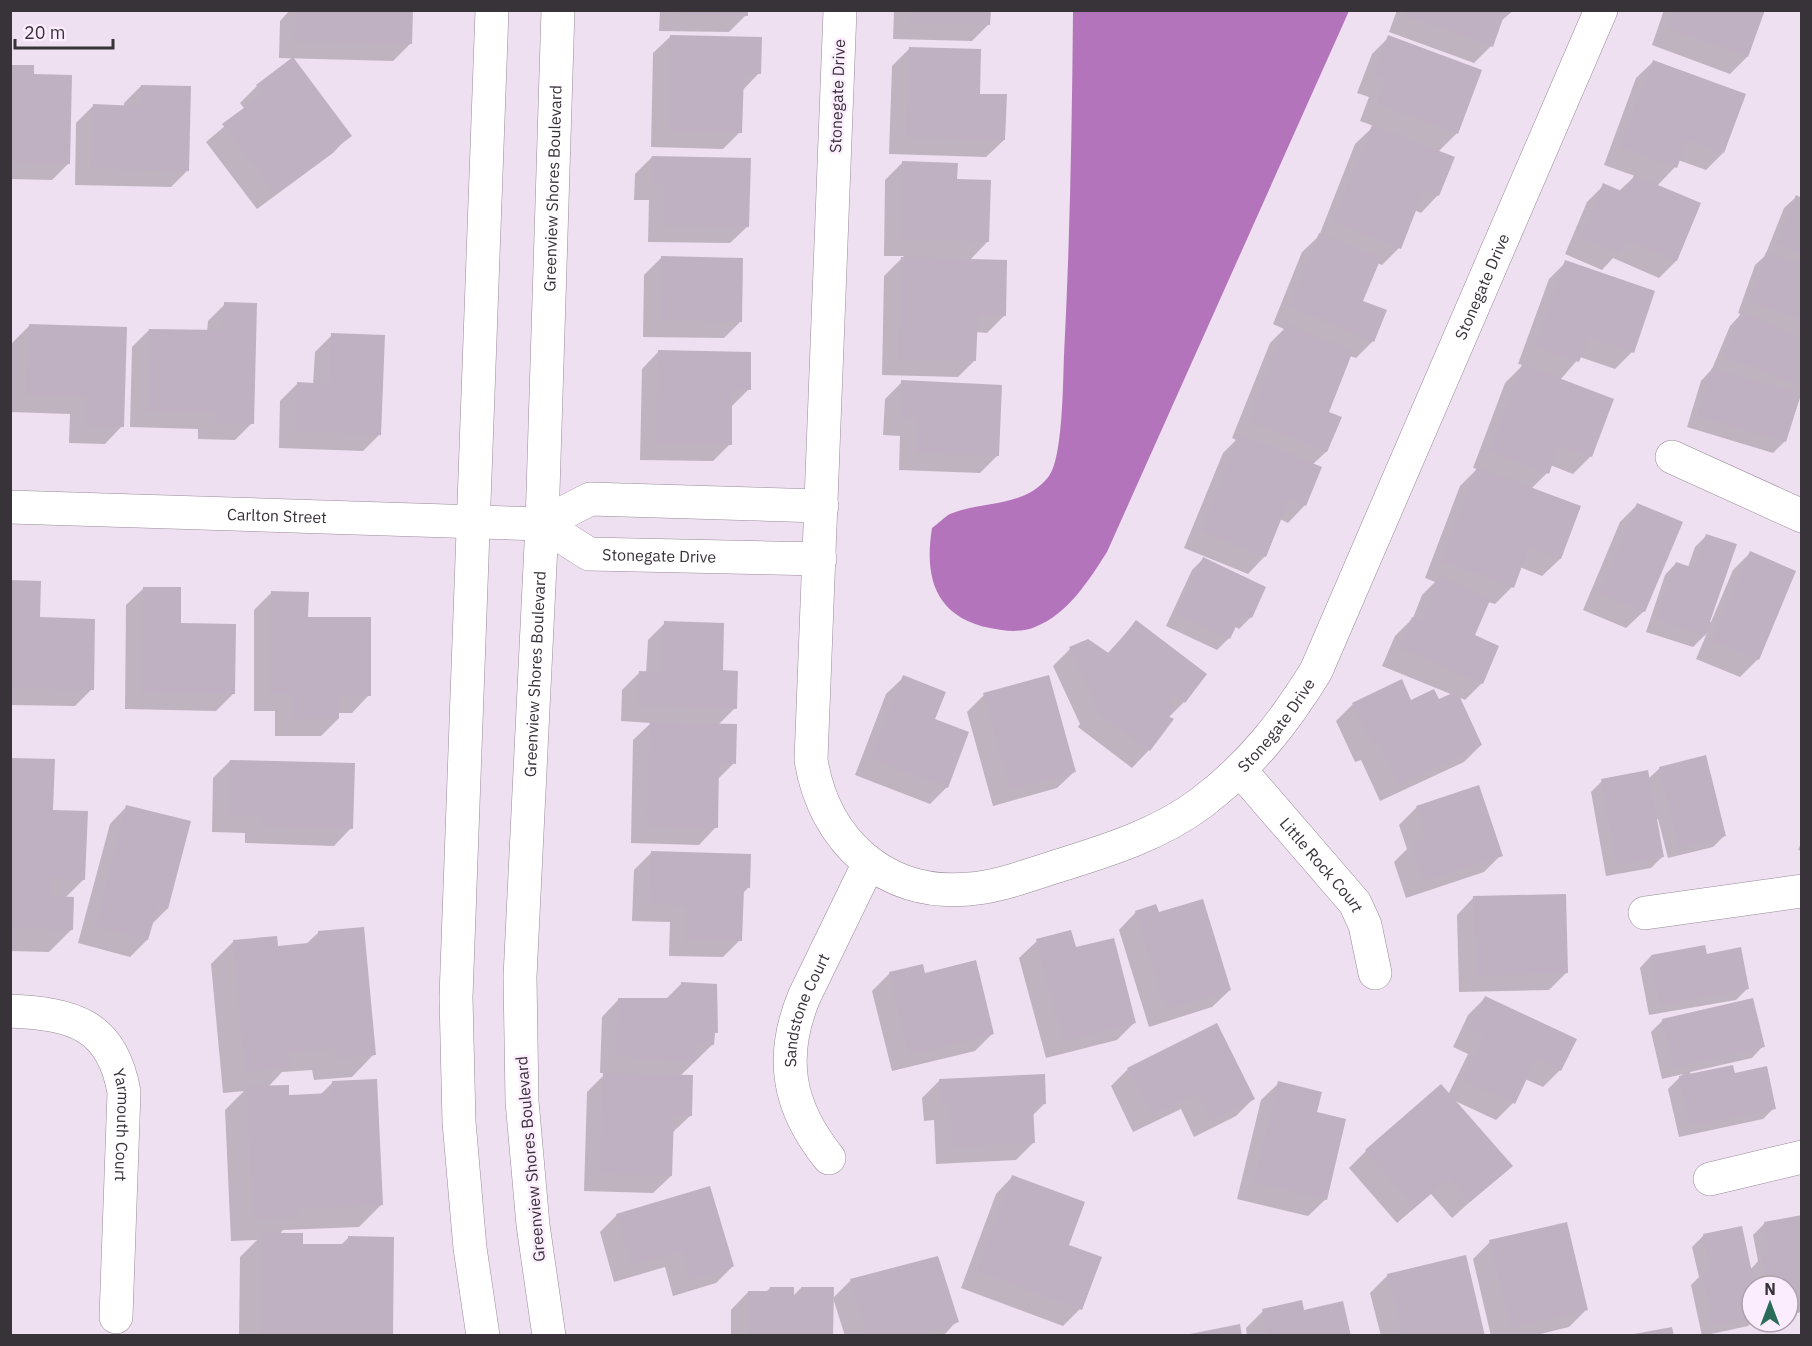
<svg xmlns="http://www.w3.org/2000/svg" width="1812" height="1346" font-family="'IBM Plex Sans',sans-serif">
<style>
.water{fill:#b374bc}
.shadow{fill:#0003}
.building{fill:#bfb1c1}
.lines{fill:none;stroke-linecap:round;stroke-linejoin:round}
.minor-casing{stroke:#988a99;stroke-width:34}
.minor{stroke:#fff;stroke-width:33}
.labels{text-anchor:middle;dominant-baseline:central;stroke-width:5;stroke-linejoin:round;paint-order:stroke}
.street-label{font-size:16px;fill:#383239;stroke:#fcedfe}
</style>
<rect width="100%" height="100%" fill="#efe0f1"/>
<path class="water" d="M1073,11H1349L1107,552C1089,580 1068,614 1035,627C1021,633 1004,631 990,628C935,617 924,577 932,528C938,524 944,517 950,514C984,500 1025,508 1049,476C1063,458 1063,381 1064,355C1070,240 1072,126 1073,11Z"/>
<g class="shadow">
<polygon points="290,10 393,10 410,44 393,61 279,58 280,21"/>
<polygon points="660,10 746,10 746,15 729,32 659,31"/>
<polygon points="894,10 989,10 989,24 972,41 893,39"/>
<polygon points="1397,10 1514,10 1501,21 1491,46 1474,63 1389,32"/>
<polygon points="1664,10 1764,10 1747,57 1730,74 1652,45"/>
<polygon points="671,36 759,73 742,91 740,132 723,149 651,147 653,53"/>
<polygon points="1389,37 1480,71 1456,134 1438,152 1438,195 1421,213 1414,210 1399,248 1382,265 1377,263 1362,301 1373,341 1356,358 1350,356 1327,413 1340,418 1326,452 1312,465 1305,505 1288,523 1280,519 1265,556 1248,574 1184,548 1223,453 1236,440 1232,438 1270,343 1284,329 1273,324 1302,252 1319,236 1355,144 1374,126 1360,121 1369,97 1357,93 1372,54"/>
<polygon points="909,49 978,95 1004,140 986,157 889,154 892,66"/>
<polygon points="1654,61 1723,153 1706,170 1678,160 1675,167 1657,186 1699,204 1676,261 1659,278 1613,258 1602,270 1565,254 1587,202 1604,185 1619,191 1635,176 1604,165 1636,78"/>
<polygon points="10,66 32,76 69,163 52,180 10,179"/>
<polygon points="141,86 188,170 171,187 75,185 76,123 93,106 124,107 124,103"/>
<polygon points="257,86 350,135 333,153 257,209 206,142 245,109 240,103"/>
<polygon points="652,157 748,226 730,243 648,242 649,200 634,200 635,174"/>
<polygon points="902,163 956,180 988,241 969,261 1004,316 987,333 976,332 975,360 958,377 882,375 884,276 904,256 884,256 885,180"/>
<polygon points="1796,197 1802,199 1802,392 1785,441 1773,453 1687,427 1701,381 1712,369 1730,326 1741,314 1738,313 1755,265 1765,256 1784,208"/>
<polygon points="661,258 741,321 724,338 643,337 644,275"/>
<polygon points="1566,262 1632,352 1615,369 1580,357 1560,380 1612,400 1590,457 1573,474 1550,465 1547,473 1531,489 1579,507 1560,559 1542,576 1520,567 1512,587 1495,604 1488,602 1473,636 1482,683 1465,700 1458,697 1481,745 1464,762 1380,801 1361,760 1355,762 1336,721 1353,704 1438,701 1453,695 1382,666 1395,636 1413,618 1422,595 1435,582 1425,578 1460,486 1477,469 1473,468 1505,383 1523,365 1518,364 1549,279"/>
<polygon points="225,304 252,423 235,440 198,439 198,429 130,427 132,347 149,330 207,332 208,321"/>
<polygon points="29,326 122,426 105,444 69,443 70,414 10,412 12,343"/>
<polygon points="332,335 380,434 363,451 279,448 280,401 297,384 313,385 315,352"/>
<polygon points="659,351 749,389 732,406 730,444 713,461 640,460 642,369"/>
<polygon points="902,382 997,456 980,473 899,470 900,436 883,435 885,399"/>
<polygon points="1637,505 1644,611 1626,628 1583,610 1620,522"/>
<polygon points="1706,536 1709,621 1711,622 1733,570 1750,553 1758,659 1740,677 1696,659 1707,633 1693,647 1646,632 1665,575 1676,563 1688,567 1695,547"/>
<polygon points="1203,559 1251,617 1239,629 1234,626 1229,638 1217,650 1166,626 1192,570"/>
<polygon points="10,582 92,689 75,706 10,705"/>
<polygon points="144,588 179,625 234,693 216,711 125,709 126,605"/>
<polygon points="271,593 307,619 369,695 352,713 338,713 338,719 321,736 275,736 275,711 254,711 254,610"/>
<polygon points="1136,622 1184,702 1168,718 1172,720 1149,750 1132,768 1078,727 1080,724 1053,666 1070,649 1107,654"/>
<polygon points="665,623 721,672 735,708 718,725 734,763 717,780 716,827 699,845 631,843 633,740 651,723 621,721 622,690 639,673 646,673 648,640"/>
<polygon points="904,677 933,720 947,787 930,804 855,775 886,694"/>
<polygon points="984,695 1075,771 1057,788 993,806 967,712"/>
<polygon points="10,759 52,811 84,879 65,898 72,929 49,952 10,951"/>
<polygon points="230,761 351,828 334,846 245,843 245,833 212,832 213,778"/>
<polygon points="1660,768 1725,835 1713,847 1668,858 1658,819 1656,820 1663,856 1651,868 1606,876 1591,792 1602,781 1648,779"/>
<polygon points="1478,787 1501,855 1484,872 1406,898 1394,862 1407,849 1399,825 1416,808"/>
<polygon points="127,806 167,909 151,925 147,940 130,957 78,943 110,824"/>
<polygon points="1802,841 1802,851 1798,850"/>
<polygon points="651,853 749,887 742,894 740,940 723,957 669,956 670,922 632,921 634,870"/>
<polygon points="1474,897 1566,973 1549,990 1459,992 1457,915"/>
<polygon points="1136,912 1158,914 1230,990 1212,1007 1149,1027 1119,930"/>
<polygon points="318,933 374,1054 352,1077 314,1080 312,1070 282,1072 268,1087 288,1097 320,1095 332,1083 381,1205 359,1227 283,1230 279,1235 302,1245 340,1246 348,1238 391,1336 239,1336 240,1257 257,1240 231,1241 225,1110 244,1091 223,1093 211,964 234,941 277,948 305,945"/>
<polygon points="1037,941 1075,949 1135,1022 1117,1040 1046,1058 1019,958"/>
<polygon points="1651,956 1706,956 1747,989 1736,1000 1649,1015 1640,968"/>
<polygon points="922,966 924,975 992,1034 975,1051 892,1071 872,991 889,974"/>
<polygon points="681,984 716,1032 713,1035 713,1044 679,1077 691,1115 673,1132 671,1176 653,1193 584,1191 587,1092 606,1073 600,1073 602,1017 619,999 666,999"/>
<polygon points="1485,998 1560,1070 1543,1087 1525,1079 1513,1103 1496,1120 1453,1100 1511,1165 1452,1218 1431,1194 1397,1223 1349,1168 1366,1151 1448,1095 1468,1054 1453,1047 1468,1015"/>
<polygon points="1663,1020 1763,1046 1752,1058 1690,1072 1691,1075 1733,1074 1774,1108 1763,1119 1679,1137 1668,1089 1683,1074 1662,1079 1651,1032"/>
<polygon points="1128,1069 1253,1099 1236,1116 1194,1137 1181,1109 1133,1132 1111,1086"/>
<polygon points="939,1081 1044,1104 1032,1116 1033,1143 1016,1160 936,1164 934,1120 924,1121 922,1098"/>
<polygon points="1279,1083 1315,1113 1326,1199 1308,1216 1237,1199 1261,1100"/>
<polygon points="1013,1176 1067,1246 1080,1309 1063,1326 961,1288 996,1194"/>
<polygon points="617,1215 733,1266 716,1283 673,1296 665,1267 614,1282 600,1232"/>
<polygon points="1802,1216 1802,1312 1788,1315 1788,1286 1752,1286 1752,1322 1748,1326 1702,1336 1691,1285 1699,1277 1692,1247 1704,1235 1750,1270 1758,1261 1753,1235 1765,1223"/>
<polygon points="1490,1242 1587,1309 1569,1327 1532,1336 1491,1336 1473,1259"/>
<polygon points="937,1257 957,1321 943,1336 845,1336 833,1298 850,1281"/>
<polygon points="1388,1275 1483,1336 1381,1336 1370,1293"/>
<polygon points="770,1288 792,1297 801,1288 832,1336 731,1336 731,1310 748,1292 766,1292"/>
<polygon points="1263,1311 1303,1312 1350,1336 1247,1336 1246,1328"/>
</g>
<g class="building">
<polygon points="296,10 413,10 412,44 295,41"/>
<polygon points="676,10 748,10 748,16 676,14"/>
<polygon points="910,10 991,10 990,25 909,23"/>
<polygon points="1407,10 1506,10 1493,47 1405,15"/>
<polygon points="1674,10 1765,10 1748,57 1668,28"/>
<polygon points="670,35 762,37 761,74 744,73 742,133 668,131"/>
<polygon points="1388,35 1482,70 1458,134 1377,104 1385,80 1373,75"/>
<polygon points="909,47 981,49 980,94 1007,94 1005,140 906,137"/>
<polygon points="293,57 352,136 275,193 222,124 263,94 256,85"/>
<polygon points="1653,60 1746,94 1724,153 1687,140 1677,168 1620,147"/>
<polygon points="10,65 34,65 34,74 72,75 70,164 10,162"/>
<polygon points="141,85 191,86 189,171 91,168 93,104 140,106"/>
<polygon points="1372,125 1455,157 1439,196 1424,190 1401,249 1333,222"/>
<polygon points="652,156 751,158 749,227 664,225 665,184 651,184"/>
<polygon points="902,161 958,163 957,179 991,180 989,242 900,239"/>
<polygon points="1634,175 1701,203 1677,261 1625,240 1620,253 1581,237 1603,183 1626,193"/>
<polygon points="1796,195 1802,198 1802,254 1776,244"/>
<polygon points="1319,233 1381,258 1363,301 1387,310 1374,342 1289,307"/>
<polygon points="1766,252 1802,264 1802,320 1749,302"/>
<polygon points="661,256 743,258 742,322 660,320"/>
<polygon points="901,257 1007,260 1006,316 978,315 976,361 898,359"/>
<polygon points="1565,260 1655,291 1634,353 1589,337 1579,362 1535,347"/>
<polygon points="224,302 257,303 254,424 215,423 215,412 147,411 149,329 223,330"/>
<polygon points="1741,312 1802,337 1802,387 1723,356"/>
<polygon points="29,324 127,327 124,427 86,426 87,397 26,395"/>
<polygon points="1286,324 1353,351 1329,412 1342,417 1327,452 1248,421"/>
<polygon points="331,333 385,335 381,435 295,431 297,382 329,384"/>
<polygon points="658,350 751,352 751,390 732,389 732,445 656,444"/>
<polygon points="1522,364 1614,399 1592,457 1559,445 1549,474 1489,451"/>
<polygon points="1712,368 1801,394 1786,442 1697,416"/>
<polygon points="901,380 1002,385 999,456 915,453 917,419 900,418"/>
<polygon points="1240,434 1322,467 1306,506 1289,500 1266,557 1201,531"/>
<polygon points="1477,467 1581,506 1561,559 1529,547 1514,588 1441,561"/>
<polygon points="1637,503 1683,522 1645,612 1599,593"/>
<polygon points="1706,534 1737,544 1705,636 1656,620 1676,562 1694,568"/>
<polygon points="1750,551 1796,571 1759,660 1712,641"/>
<polygon points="1203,557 1266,587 1252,618 1242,614 1230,639 1176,615"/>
<polygon points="1439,576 1491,598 1475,635 1499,646 1483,684 1399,648 1412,617 1421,621"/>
<polygon points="10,580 41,581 40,617 95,619 94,690 10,688"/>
<polygon points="143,587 181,587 181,623 236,624 235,694 141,693"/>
<polygon points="271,591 309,592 308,617 371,617 371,696 339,696 339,719 291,719 291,694 270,694"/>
<polygon points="1136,620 1207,674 1185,703 1175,694 1168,703 1175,708 1168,716 1174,719 1150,751 1094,710 1097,706 1069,647 1088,639 1110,654"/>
<polygon points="664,621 724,623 723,670 738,671 737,709 638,705 639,671 662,672"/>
<polygon points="903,675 946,692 935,719 969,732 948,788 871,758"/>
<polygon points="1049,675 1076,772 1010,789 983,693"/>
<polygon points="1402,679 1411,700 1434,689 1439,699 1457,691 1482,745 1398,785 1378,744 1373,746 1352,703"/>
<polygon points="650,722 737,724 736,764 719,763 718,828 647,826"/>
<polygon points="1706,755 1726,836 1679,848 1659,767"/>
<polygon points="10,758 55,759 53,810 88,811 85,880 52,878 52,896 74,897 73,930 10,928"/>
<polygon points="230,760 355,763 353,829 261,826 261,816 228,815"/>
<polygon points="1648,770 1664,857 1617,865 1601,779"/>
<polygon points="1479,785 1503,856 1423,882 1411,844 1426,838 1416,806"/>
<polygon points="126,805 191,821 168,909 158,906 148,940 95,926"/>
<polygon points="651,851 751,854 750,888 744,888 742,941 686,939 687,906 649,904"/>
<polygon points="1566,894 1568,973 1476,976 1473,896"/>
<polygon points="1203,899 1231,990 1166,1010 1135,911 1156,904 1159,912"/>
<polygon points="364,927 376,1055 336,1059 335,1048 288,1052 290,1067 245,1072 233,940 277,936 278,946 318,942 318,931"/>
<polygon points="1071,930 1076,947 1114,938 1136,1023 1063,1042 1036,939"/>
<polygon points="1705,945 1707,954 1741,947 1749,989 1660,1005 1651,955"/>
<polygon points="976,960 994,1034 909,1055 889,972 923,964 925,973"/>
<polygon points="681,982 717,984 718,1033 715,1033 714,1045 696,1044 695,1062 631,1060 631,1056 616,1056 618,998 680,998"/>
<polygon points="1485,996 1577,1039 1561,1071 1536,1059 1515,1104 1463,1080 1484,1036 1469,1029"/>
<polygon points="1753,998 1765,1047 1674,1068 1662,1019"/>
<polygon points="1217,1023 1255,1099 1212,1120 1198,1093 1151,1116 1127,1068"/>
<polygon points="1733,1065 1735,1073 1767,1066 1776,1109 1690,1126 1679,1076"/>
<polygon points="603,1073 693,1075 692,1116 674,1115 672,1176 600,1174"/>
<polygon points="1045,1074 1046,1104 1033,1105 1035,1143 953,1147 950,1104 940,1104 939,1079"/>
<polygon points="377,1079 383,1205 298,1209 298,1217 253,1219 247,1086 289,1085 289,1095 332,1093 332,1081"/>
<polygon points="1278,1081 1322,1092 1317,1112 1346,1119 1327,1200 1254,1182"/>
<polygon points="1441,1084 1513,1166 1470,1202 1449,1178 1415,1207 1365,1150"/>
<polygon points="1012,1175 1085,1202 1069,1245 1102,1257 1082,1310 977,1271"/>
<polygon points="710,1186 734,1266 691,1280 682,1251 632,1265 616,1214"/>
<polygon points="1802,1215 1802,1304 1788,1307 1788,1286 1767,1286 1761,1256 1770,1255 1764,1222"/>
<polygon points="1567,1222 1588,1310 1510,1328 1489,1240"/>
<polygon points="1742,1226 1755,1286 1752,1286 1752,1317 1713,1326 1702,1272 1711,1270 1703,1234"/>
<polygon points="261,1233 303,1233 303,1244 348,1244 348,1236 394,1237 393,1336 261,1336"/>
<polygon points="1466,1255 1485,1336 1402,1336 1387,1274"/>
<polygon points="938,1256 959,1322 918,1336 867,1336 850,1279"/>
<polygon points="770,1287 794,1287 794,1297 801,1297 801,1287 834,1287 833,1336 748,1336 748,1291 770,1291"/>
<polygon points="1302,1300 1304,1310 1343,1301 1351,1336 1268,1336 1262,1309"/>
<polygon points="1240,1324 1242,1336 1190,1336 1190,1334"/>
<polygon points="1672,1327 1674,1336 1634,1336 1634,1334"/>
</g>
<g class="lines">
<defs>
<g id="minor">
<path id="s1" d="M840,10L811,760C824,840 884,897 969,889C999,887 1031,874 1061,865C1109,850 1160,834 1201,803C1250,766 1284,723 1316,671L1601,10"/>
<polyline points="1672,457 1802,516"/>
<path id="s2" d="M10,507L542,524L590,499L822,506"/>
<path id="s3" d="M542,524L589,554L820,559"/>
<path id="s4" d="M1241,771L1355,903L1365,925L1375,973"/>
<polyline points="1645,913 1802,891"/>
<path id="s5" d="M10,1011C73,1014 112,1024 124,1092L116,1317"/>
<path id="s6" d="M829,1158C788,1107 779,1058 804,997L869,863"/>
<polyline points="1710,1179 1802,1157"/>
<polyline points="483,1336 470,1248 459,1122 456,997 492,10"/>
<path id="s7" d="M549,1336L533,1225L522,1101L520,977L542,524L558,10"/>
</g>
</defs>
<use href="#minor" class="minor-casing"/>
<use href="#minor" class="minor"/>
</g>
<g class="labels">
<g class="street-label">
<text transform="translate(837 96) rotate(-88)">Stonegate Drive</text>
<text stroke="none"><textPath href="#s7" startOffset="1150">Greenview Shores Boulevard</textPath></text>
<text stroke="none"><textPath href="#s1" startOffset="1821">Stonegate Drive</textPath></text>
<text stroke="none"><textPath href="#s2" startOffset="267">Carlton Street</textPath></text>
<text stroke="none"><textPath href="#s3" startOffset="126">Stonegate Drive</textPath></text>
<text stroke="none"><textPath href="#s7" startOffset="664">Greenview Shores Boulevard</textPath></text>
<text stroke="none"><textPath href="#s1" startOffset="1335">Stonegate Drive</textPath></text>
<text stroke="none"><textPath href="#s4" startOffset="124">Little Rock Court</textPath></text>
<text stroke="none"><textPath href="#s6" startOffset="160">Sandstone Court</textPath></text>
<text stroke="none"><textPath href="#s5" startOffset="189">Yarmouth Court</textPath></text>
<text transform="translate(530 1159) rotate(-95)">Greenview Shores Boulevard</text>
</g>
</g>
<rect width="1812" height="1346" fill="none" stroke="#383239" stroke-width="24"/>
<g transform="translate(1770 1304)"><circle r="28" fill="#fcedfe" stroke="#aea2af" stroke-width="1.5"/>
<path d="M0-4.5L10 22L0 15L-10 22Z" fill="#2b6b5a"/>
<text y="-9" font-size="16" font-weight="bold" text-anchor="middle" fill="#383239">N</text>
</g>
<path d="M15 39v9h98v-9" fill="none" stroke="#383239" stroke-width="3"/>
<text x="24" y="39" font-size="18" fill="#383239" stroke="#fcedfe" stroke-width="4.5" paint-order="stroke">20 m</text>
</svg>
